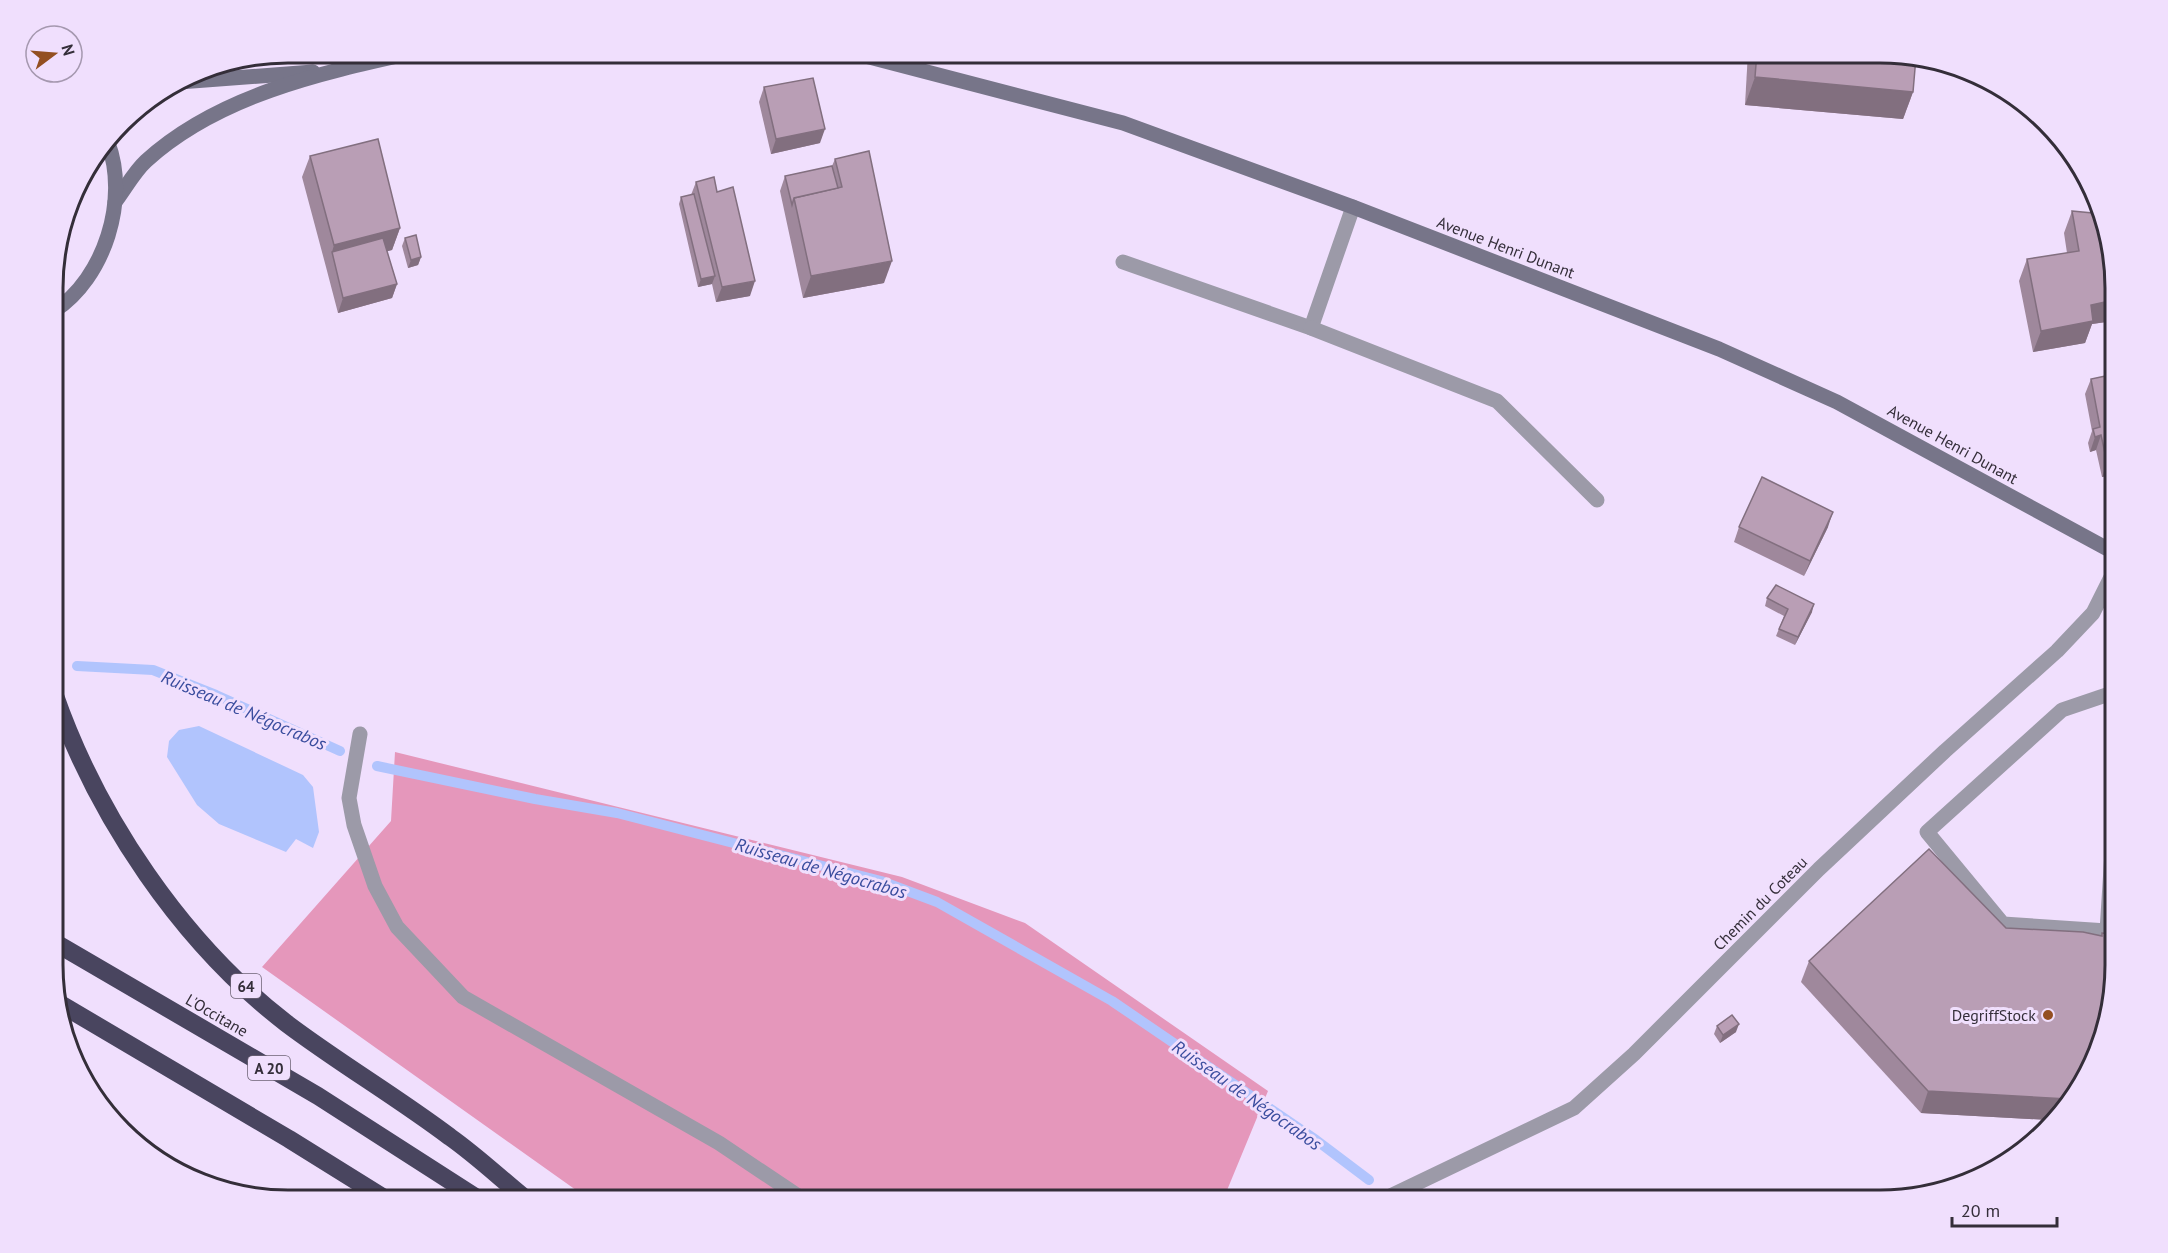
<svg xmlns="http://www.w3.org/2000/svg" width="2168" height="1253" font-family="'PT Sans',sans-serif">
<style>
.forest{fill:#e597bb}
.water{fill:#b1c4fd}
.lines{fill:none;stroke-linecap:round;stroke-linejoin:round}
.stream{stroke:#b1c4fd;stroke-width:10}
.service{stroke:#9c9aa8;stroke-width:15}
.minor{stroke:#9c9aa8;stroke-width:15}
.secondary{stroke:#777589;stroke-width:15}
.motorway{stroke:#49455f;stroke-width:18}
.wall{fill:#9f889c}
.shaded-wall{fill:#826f7f}
.building{fill:#b99eb5;stroke:#826f7f;stroke-width:1.5}
.poi-dot{fill:#934f21;stroke:#f0dffd;stroke-width:2}
.labels{text-anchor:middle;dominant-baseline:central;stroke-width:6;stroke-linejoin:round;paint-order:stroke}
.shield{fill:#f0dffd;stroke:#6c6374;stroke-width:1.5}
.shield-label{font-size:15px;font-weight:bold;fill:#342e39}
.street-label{font-size:16px;fill:#342e39;stroke:#f0dffd}
.poi-label{font-size:16px;fill:#342e39;stroke:#f0dffd;text-anchor:end}
.water-label{font-size:18px;font-style:italic;fill:#3a4d9e;stroke:#f0dffd}
.rim{fill:none;stroke:#342e39;stroke-width:3}
</style>
<rect width="100%" height="100%" fill="#f0dffd"/>
<polygon class="forest" points="395,752 902,877 1025,923 1268,1091 1223,1200 590,1200 262,967 391,821"/>
<polygon class="water" points="199,726 303,775 313,787 319,832 313,848 296,839 286,852 219,824 197,805 167,757 169,741 179,730"/>
<g class="lines">
<g class="stream">
<polyline points="77,666 153,670 216,695 340,751"/>
<polyline points="377,766 535,799 617,813 881,881 937,902 1112,1001 1316,1140 1369,1180"/>
</g>
<g class="service">
<polyline points="1123,262 1311,328 1353,207"/>
<polyline points="1311,328 1497,401 1597,500"/>
<polyline points="2115,692 2062,710 1927,832 2003,924 2107,931 2115,806"/>
</g>
<g class="minor">
<polyline points="360,734 349,798 354,825 375,886 397,927 463,997 719,1143 804,1200"/>
<polyline points="1382,1200 1574,1108 1634,1054 1819,869 1945,751 2057,651 2093,613 2115,569"/>
</g>
<g class="secondary">
<polyline points="854,53 1123,123 1353,207 1719,349 1837,402 2115,553"/>
<polyline points="179,82 313,72"/>
<path d="M115,202C125,189 134,172 146,161C217,96 320,73 411,53"/>
<path d="M54,311C105,278 129,199 108,143"/>
</g>
<g class="motorway">
<path d="M54,693C97,817 182,943 286,1023C339,1063 397,1097 450,1137C477,1156 501,1179 527,1200"/>
<polyline points="54,942 318,1096 480,1200"/>
<polyline points="57,1002 289,1139 387,1200"/>
</g>
</g>
<g class="wall">
<polygon points="1748,52 1880,52 1913,92 1903,119 1745,105"/>
<polygon points="764,87 820,143 771,154 759,102"/>
<polygon points="310,156 400,228 392,250 387,251 397,284 392,298 338,313 326,267 302,177"/>
<polygon points="835,159 884,283 803,298 780,191 785,176 832,166"/>
<polygon points="696,182 717,192 750,296 716,302 712,284 698,287 679,204 681,197 691,195"/>
<polygon points="2072,211 2108,318 2106,322 2092,324 2085,343 2033,352 2019,281 2027,259 2067,253 2064,233"/>
<polygon points="405,238 421,257 418,265 408,268 402,246"/>
<polygon points="2091,379 2115,474 2102,477 2096,450 2090,452 2088,443 2092,431 2085,394"/>
<polygon points="1739,527 1828,527 1804,576 1734,542"/>
<polygon points="1767,598 1812,612 1795,645 1776,636 1784,616 1765,606"/>
<polygon points="1809,961 2084,1082 2049,1120 1921,1113 1801,982"/>
<polygon points="1717,1026 1736,1032 1720,1043 1714,1034"/>
</g>
<g class="shaded-wall">
<polygon points="1755,77 1913,92 1903,119 1745,105"/>
<polygon points="825,129 820,143 771,154 776,139"/>
<polygon points="400,228 392,250 335,265 332,252 334,245"/>
<polygon points="421,257 418,265 408,268 411,260"/>
<polygon points="892,261 884,283 803,298 811,276"/>
<polygon points="715,276 712,284 698,287 701,279"/>
<polygon points="755,281 750,296 716,302 722,287"/>
<polygon points="397,284 392,298 338,313 343,298"/>
<polygon points="2115,297 2115,317 2108,318 2106,322 2092,324 2085,343 2033,352 2041,331 2091,305"/>
<polygon points="2101,435 2096,450 2090,452 2095,437"/>
<polygon points="2115,460 2115,474 2102,477 2107,462"/>
<polygon points="1833,512 1828,527 1804,576 1810,561"/>
<polygon points="1814,604 1812,612 1795,645 1798,637"/>
<polygon points="1739,1024 1736,1032 1720,1043 1723,1035"/>
<polygon points="1928,1091 2068,1099 2049,1120 1921,1113"/>
</g>
<g class="building">
<polygon points="1757,52 1880,52 1916,57 1913,92 1755,77"/>
<polygon points="813,78 825,129 776,139 764,87"/>
<polygon points="378,139 400,228 334,245 310,156"/>
<polygon points="869,151 892,261 811,276 794,198 842,187 835,159"/>
<polygon points="832,166 838,188 794,198 792,205 785,176"/>
<polygon points="714,177 717,192 733,187 755,281 722,287 696,182"/>
<polygon points="694,194 715,276 701,279 681,197"/>
<polygon points="2072,211 2103,214 2115,273 2114,300 2091,305 2093,321 2041,331 2027,259 2079,251"/>
<polygon points="416,235 421,257 411,260 405,238"/>
<polygon points="383,238 397,284 343,298 332,252"/>
<polygon points="2115,374 2115,460 2107,462 2101,435 2095,437 2093,429 2100,427 2091,379"/>
<polygon points="1762,477 1833,512 1810,561 1739,527"/>
<polygon points="1776,585 1814,604 1798,637 1779,629 1788,609 1767,598"/>
<polygon points="1929,849 2006,928 2083,932 2102,936 2102,933 2115,934 2115,980 2084,1082 2068,1099 1928,1091 1809,961"/>
<polygon points="1732,1015 1739,1024 1723,1035 1717,1026"/>
<polygon points="1594,1195 1637,1197 1637,1200 1594,1200"/>
</g>
<circle class="poi-dot" cx="2048" cy="1015" r="6"/>
<g class="labels">
<g class="shield">
<rect x="231" y="974" width="30" height="24" rx="4.5"/>
<rect x="248" y="1056" width="42" height="24" rx="4.5"/>
</g>
<g class="shield-label">
<text x="246" y="986">64</text>
<text x="269" y="1068">A 20</text>
</g>
<g class="street-label">
<text transform="translate(1506 247) rotate(21)">Avenue Henri Dunant</text>
<text transform="translate(1953 444) rotate(29)">Avenue Henri Dunant</text>
<text transform="translate(1760 903) rotate(-45)">Chemin du Coteau</text>
<text transform="translate(217 1015) rotate(30)">L'Occitane</text>
</g>
<g class="poi-label">
<text x="2036" y="1015">DegriffStock</text>
</g>
<g class="water-label">
<text transform="translate(244 710) rotate(23)">Ruisseau de Négocrabos</text>
<text transform="translate(821 868) rotate(16)">Ruisseau de Négocrabos</text>
<text transform="translate(1247 1095) rotate(35)">Ruisseau de Négocrabos</text>
</g>
</g>
<path d="M0 0H2168V1253H0ZM288 63H1880A225 225 0 0 1 2105 288V965A225 225 0 0 1 1880 1190H288A225 225 0 0 1 63 965V288A225 225 0 0 1 288 63Z" fill="#f0dffd" fill-rule="evenodd"/>
<path class="rim" d="M288 63H1880A225 225 0 0 1 2105 288V965A225 225 0 0 1 1880 1190H288A225 225 0 0 1 63 965V288A225 225 0 0 1 288 63Z"/>
<g transform="translate(54 54) rotate(74)"><circle r="28" fill="#f0dffd" stroke="#a598af" stroke-width="1.5"/>
<path d="M0-4.5L10 22L0 15L-10 22Z" fill="#934f21"/>
<text y="-9" font-size="16" font-weight="bold" text-anchor="middle" fill="#342e39">N</text>
</g>
<path d="M1952 1217v9h105v-9" fill="none" stroke="#342e39" stroke-width="3"/>
<text x="1961" y="1217" font-size="18" fill="#342e39" stroke="#f0dffd" stroke-width="4.5" paint-order="stroke">20 m</text>
</svg>
